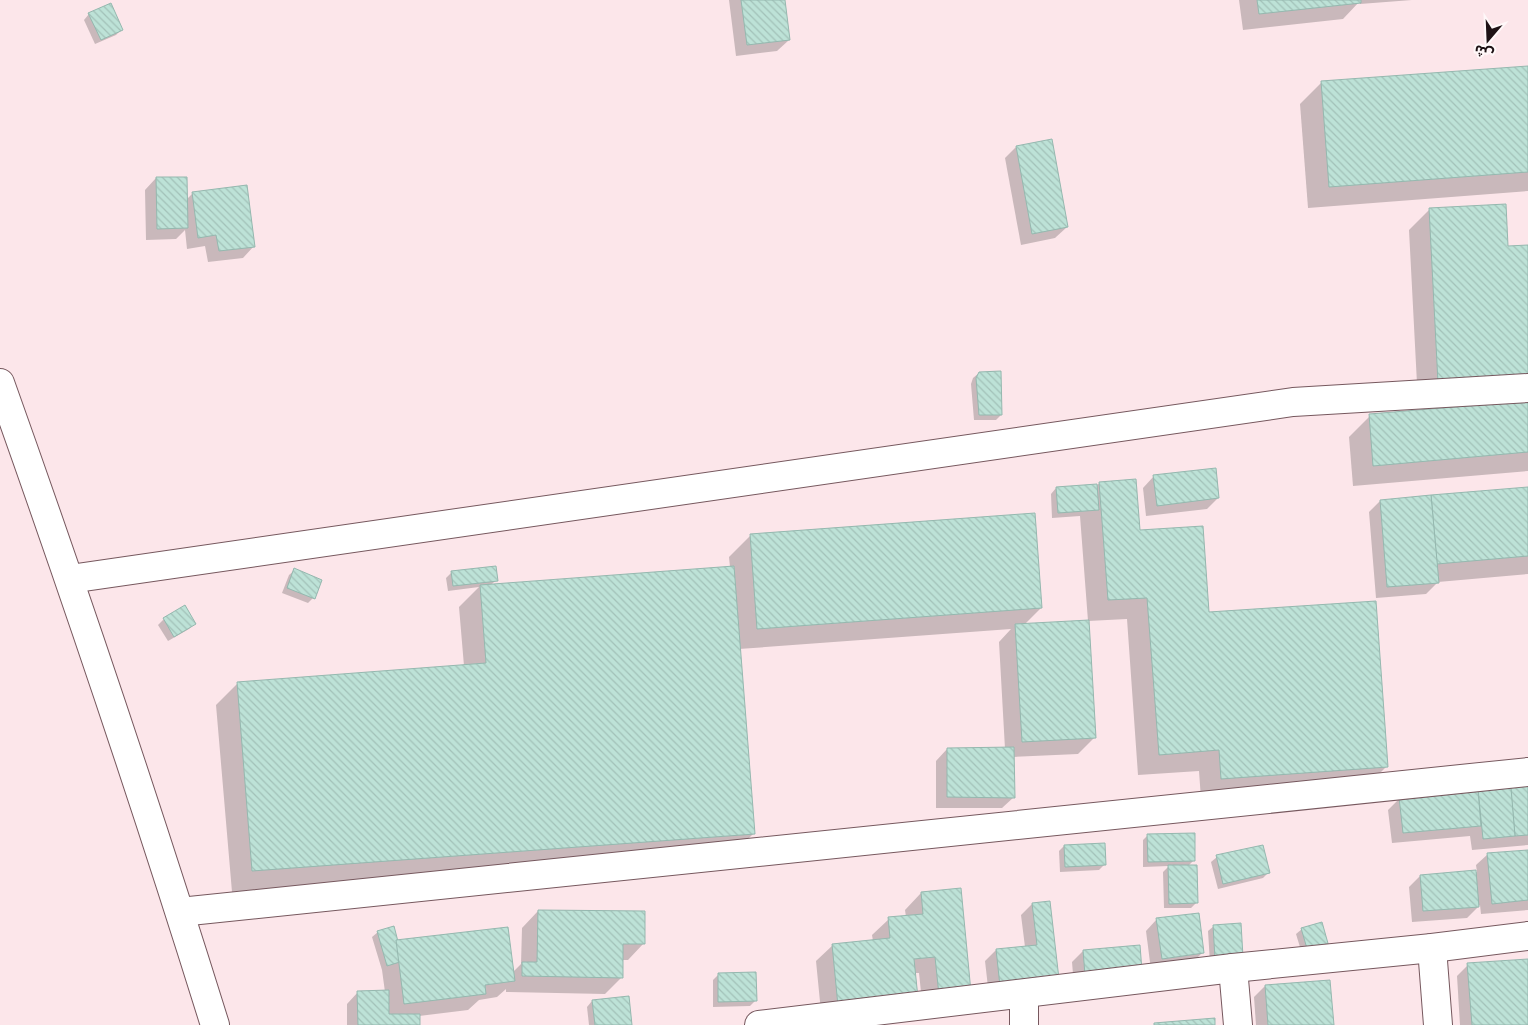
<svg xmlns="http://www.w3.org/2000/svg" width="1528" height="1025" font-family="'PT Serif','Noto Sans Arabic',serif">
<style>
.shadow{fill:#0003}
.building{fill:url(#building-back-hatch);stroke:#95b8af}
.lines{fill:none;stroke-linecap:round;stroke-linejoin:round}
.street-casing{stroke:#76585e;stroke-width:30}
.secondary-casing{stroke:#76585e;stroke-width:30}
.street{stroke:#fff;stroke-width:28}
.secondary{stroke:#fff;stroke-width:28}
</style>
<defs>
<pattern id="building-back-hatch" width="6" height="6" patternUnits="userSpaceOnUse" patternTransform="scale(1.25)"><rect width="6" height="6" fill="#bde2d7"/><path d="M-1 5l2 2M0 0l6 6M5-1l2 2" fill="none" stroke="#a2c1b8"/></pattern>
</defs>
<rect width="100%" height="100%" fill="#fce6ea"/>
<g class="shadow">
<polygon points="729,0 784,0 789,40 777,51 736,56"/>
<polygon points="1239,0 1412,0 1360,4 1360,1 1343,19 1243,30"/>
<polygon points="89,14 122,29 116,35 95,44 84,20"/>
<polygon points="1528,67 1528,191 1308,208 1300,104 1321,83"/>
<polygon points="1016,147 1067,227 1055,238 1021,245 1005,158"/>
<polygon points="156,178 186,200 193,193 254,246 243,258 208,262 205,246 187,249 185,230 176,239 146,240 145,190"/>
<polygon points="1430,209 1507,248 1528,247 1528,398 1418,403 1409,230"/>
<polygon points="979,373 1001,415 996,420 974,420 971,384 973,378"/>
<polygon points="1528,402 1528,471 1353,486 1349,437 1370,416"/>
<polygon points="1154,476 1218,498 1207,509 1146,516 1143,488"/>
<polygon points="1100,483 1208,614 1387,766 1366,787 1201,799 1199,771 1138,775 1127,619 1088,621 1095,737 1078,754 1013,757 1014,797 1002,808 936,808 936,761 947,749 1005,749 999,642 1011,629 739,649 753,834 732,855 232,892 216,705 237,684 464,666 459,607 479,587 448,591 446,578 452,572 496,580 491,585 730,567 729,557 750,536 1041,608 1024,625 1088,621 1080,516 1052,518 1051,494 1056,488 1097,485"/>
<polygon points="1528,488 1528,574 1438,582 1426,594 1376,598 1369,512 1380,501"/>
<polygon points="295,570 313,598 308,603 282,593 289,575"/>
<polygon points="184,607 194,624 189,629 168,641 158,625 164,619"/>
<polygon points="1528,782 1528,845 1472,850 1470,836 1392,843 1388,810 1400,798 1504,789 1511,783"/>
<polygon points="1148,835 1194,860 1188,866 1197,902 1191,908 1164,908 1163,872 1169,866 1143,867 1143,840"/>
<polygon points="1064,846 1104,865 1099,870 1060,872 1059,851"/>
<polygon points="1528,851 1528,910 1481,914 1480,905 1467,918 1412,922 1409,887 1420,876 1477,872 1476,865 1488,854"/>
<polygon points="1217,857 1268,873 1263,878 1218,889 1211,862"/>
<polygon points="921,893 970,992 923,1011 919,973 914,973 822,1022 816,961 833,945 873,941 872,935 889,919 906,917 905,910"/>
<polygon points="1048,902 1058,978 989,996 985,961 996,950 1025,947 1021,915 1032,904"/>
<polygon points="538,911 644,943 628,960 622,960 622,977 605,994 506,992 506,989 497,997 479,1000 468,1010 419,1016 419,1025 347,1025 347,1004 358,992 385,992 382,970 372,937 378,932 397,941 512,973 521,964 522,928"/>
<polygon points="1157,919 1202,953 1191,964 1151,970 1146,931"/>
<polygon points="1321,924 1303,957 1296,934 1302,929"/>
<polygon points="1240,925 1210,963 1208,931 1214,926"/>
<polygon points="1083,951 1141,970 1074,986 1072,962"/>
<polygon points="1528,960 1528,1025 1460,1025 1457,976 1468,965"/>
<polygon points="719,974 756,1000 750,1006 713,1007 713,980"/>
<polygon points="1265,986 1333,1025 1256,1025 1254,997"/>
<polygon points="592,1001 631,1025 589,1025 587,1007"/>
</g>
<g class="building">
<polygon points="741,0 785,0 790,40 747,45"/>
<polygon points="1257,0 1361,0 1361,3 1259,14"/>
<polygon points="111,3 123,30 101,40 88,13"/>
<polygon points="1528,66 1528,172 1329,187 1321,81"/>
<polygon points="1052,139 1068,227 1032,234 1016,146"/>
<polygon points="156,177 187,177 188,228 157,229"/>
<polygon points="247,185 255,247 219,251 216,235 198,238 192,192"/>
<polygon points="1506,204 1508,246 1528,245 1528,378 1438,383 1429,208"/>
<polygon points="1001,371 1002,415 979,415 976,378 979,372"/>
<polygon points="1528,401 1528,452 1373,466 1369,414"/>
<polygon points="1216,468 1219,498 1157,506 1153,475"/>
<polygon points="1136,479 1140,530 1203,526 1209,612 1376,601 1388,767 1221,779 1219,750 1159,755 1147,598 1108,600 1099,482"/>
<polygon points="1097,484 1099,510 1058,513 1056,487"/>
<polygon points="1528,487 1528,556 1437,564 1431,495"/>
<polygon points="1431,495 1439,583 1387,587 1380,500"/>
<polygon points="1035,513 1042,608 757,629 750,534"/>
<polygon points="496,566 498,581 453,586 451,571"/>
<polygon points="734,566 755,834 252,871 237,682 486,663 480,585"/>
<polygon points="294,568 322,580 315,599 287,588"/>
<polygon points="185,605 196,624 174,637 163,618"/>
<polygon points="1089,620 1096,738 1022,742 1015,624"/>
<polygon points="1014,747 1015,798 947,797 947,748"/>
<polygon points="1528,780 1528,835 1515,836 1510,782"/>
<polygon points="1511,788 1515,836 1483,839 1478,790"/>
<polygon points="1478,790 1481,826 1403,833 1399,797"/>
<polygon points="1195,833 1195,861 1148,862 1147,834"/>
<polygon points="1105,843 1106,865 1065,867 1064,845"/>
<polygon points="1263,845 1270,873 1223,884 1216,855"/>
<polygon points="1528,850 1528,900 1492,904 1487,853"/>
<polygon points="1168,865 1197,865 1198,903 1169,904"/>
<polygon points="1476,870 1479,907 1423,911 1420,875"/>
<polygon points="961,888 971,992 939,995 935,957 914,959 918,998 838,1006 832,944 890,938 888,917 923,914 921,892"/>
<polygon points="1050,901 1059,979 1000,986 996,949 1037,945 1032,903"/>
<polygon points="538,910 645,911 645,944 623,944 623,978 522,976 522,962 537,962"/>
<polygon points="1199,913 1204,953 1162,959 1156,918"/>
<polygon points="1322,922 1329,947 1308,952 1301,928"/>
<polygon points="1241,923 1243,957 1215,959 1213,925"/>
<polygon points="394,926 403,961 387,966 377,931"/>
<polygon points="508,927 515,981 485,985 486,994 404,1004 396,940"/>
<polygon points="1140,945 1142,971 1085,975 1083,950"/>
<polygon points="1528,959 1528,1025 1472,1025 1467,963"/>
<polygon points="756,972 757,1001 718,1002 718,973"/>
<polygon points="1330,980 1334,1025 1268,1025 1265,985"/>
<polygon points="389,990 389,1014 420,1014 420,1025 358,1025 357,991"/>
<polygon points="629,996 632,1025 595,1025 592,1000"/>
<polygon points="1215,1018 1215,1025 1154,1025 1154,1023"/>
</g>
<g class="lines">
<defs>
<g id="street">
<polyline points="70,579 1293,402 1528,388"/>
<polyline points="180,912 1528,772"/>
<polyline points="1432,948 1438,1025"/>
<polyline points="1233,968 1238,1025"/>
<polyline points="1024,994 1024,1025"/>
<polyline points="759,1025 1233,968 1432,948 1528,936"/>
</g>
<path id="secondary" d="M0,383C76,596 148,810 215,1025"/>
</defs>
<use href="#street" class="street-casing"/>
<use href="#secondary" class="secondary-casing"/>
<use href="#street" class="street"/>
<use href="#secondary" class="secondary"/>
</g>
<g transform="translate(1488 40) rotate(199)" stroke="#fff8f9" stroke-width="4" paint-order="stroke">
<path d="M0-4L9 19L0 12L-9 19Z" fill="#1e1215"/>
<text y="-8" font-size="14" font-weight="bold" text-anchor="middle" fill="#1e1215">ش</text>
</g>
</svg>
